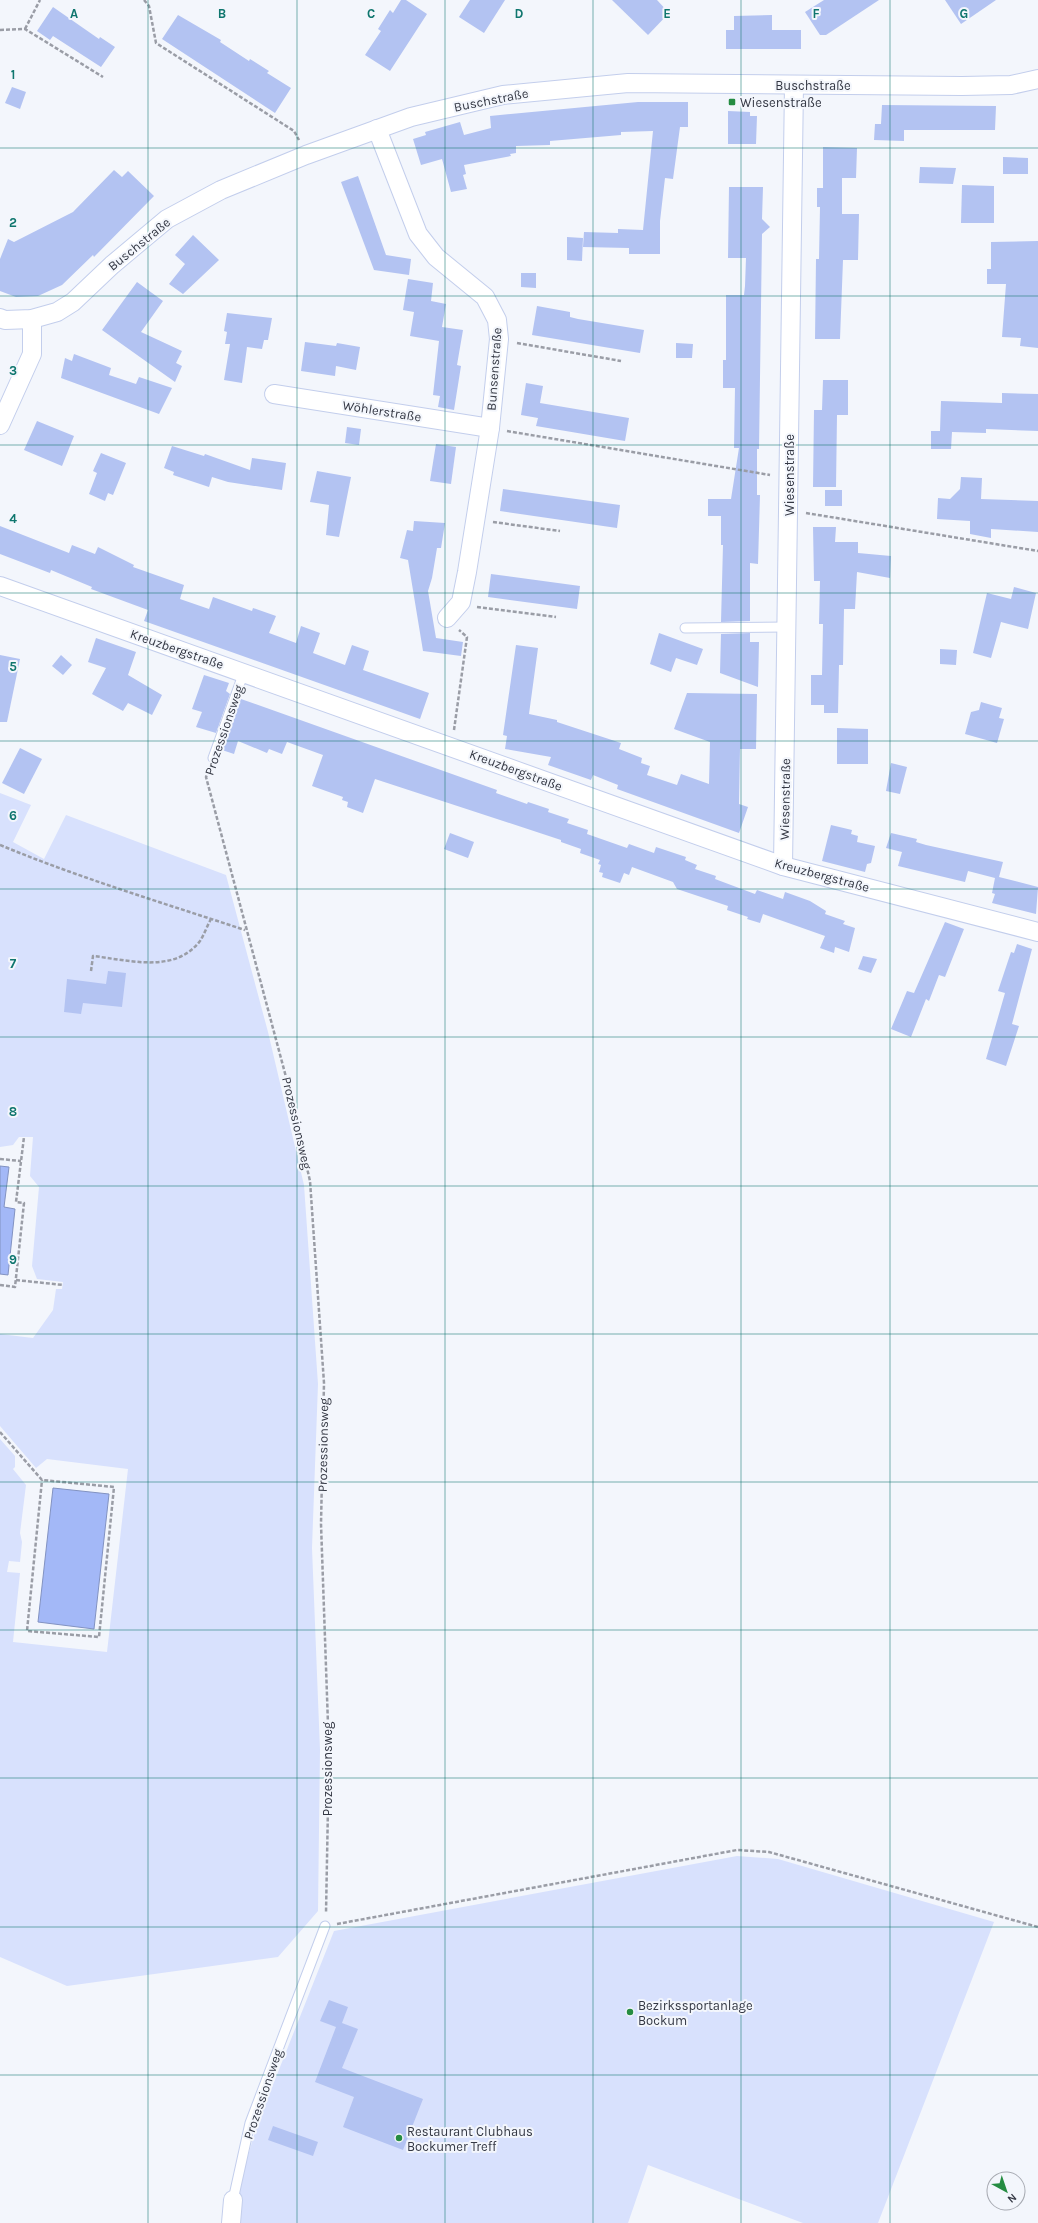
<svg xmlns="http://www.w3.org/2000/svg" width="1038" height="2223" font-family="Karla,sans-serif">
<style>
.green{fill:#d8e1fd}
.water{fill:#a3b8f7;stroke:#8292c1}
.building{fill:#b3c3f2}
.lines{fill:none;stroke-linecap:round;stroke-linejoin:round}
.service-casing{stroke:#c3ceec;stroke-width:11}
.minor-casing{stroke:#c3ceec;stroke-width:20}
.path{stroke:#9a9da6;stroke-width:2.5;stroke-dasharray:4 2;stroke-linecap:butt}
.service{stroke:#fff;stroke-width:9}
.minor{stroke:#fff;stroke-width:18}
.grid{fill:none;stroke:#0f766e;stroke-width:1;stroke-opacity:0.55}
.poi-dot{fill:#258c42;stroke:#f3f6fc;stroke-width:1.5}
.labels{text-anchor:middle;dominant-baseline:central;stroke-width:4;stroke-linejoin:round;paint-order:stroke}
.street-label{font-size:13px;fill:#343844;stroke:#f3f6fc}
.poi-label{font-size:13px;fill:#343844;stroke:#f3f6fc;text-anchor:start}
.grid-label{font-size:13px;text-anchor:middle;font-weight:bold;fill:#0f766e;stroke:#f3f6fc;stroke-width:4;stroke-linejoin:round;paint-order:stroke}
</style>
<rect width="100%" height="100%" fill="#f3f6fc"/>
<g class="green">
<polygon points="0,793 31,805 13,842 44,859 66,815 226,875 268,1032 304,1185 318,1384 312,1548 320,1750 318,1911 278,1957 67,1986 0,1957 0,1439 15,1456 15,1467 13,1469 26,1485 20,1533 22,1542 20,1562 9,1561 7,1572 20,1573 13,1642 107,1652 128,1469 47,1459 36,1468 0,1426 0,1334 33,1338 53,1310 56,1289 62,1289 63,1282 37,1279 32,1266 39,1187 30,1176 33,1137 19,1137 13,1145 0,1147"/>
<polygon points="737,1856 778,1859 994,1922 878,2223 803,2223 648,2165 628,2223 236,2223 239,2186 257,2125 334,1931"/>
</g>
<g class="water">
<polygon points="0,1166 9,1167 4,1207 15,1209 8,1275 0,1274"/>
<polygon points="53,1488 109,1494 94,1629 38,1622"/>
</g>
<g class="building">
<polygon points="401,0 406,0 427,14 390,71 365,55 381,31 378,29 390,10 393,13"/>
<polygon points="470,0 505,0 484,33 459,17"/>
<polygon points="612,0 657,0 669,13 648,35"/>
<polygon points="824,0 879,0 826,35 820,35 805,12"/>
<polygon points="945,0 996,0 961,24"/>
<polygon points="53,7 99,39 100,37 115,47 101,67 53,36 50,40 37,31"/>
<polygon points="178,15 221,40 220,42 249,61 250,59 269,71 267,73 291,88 275,113 162,39"/>
<polygon points="772,15 772,30 801,30 801,49 726,49 726,30 734,30 734,16"/>
<polygon points="12,87 26,92 20,109 5,103"/>
<polygon points="638,102 688,102 688,127 680,127 673,179 665,178 660,221 660,254 629,254 629,248 583,247 584,232 618,233 618,229 643,230 653,131 621,132 621,135 550,141 550,145 516,146 516,153 510,154 511,156 464,165 466,174 463,175 467,189 451,192 442,159 421,165 413,139 426,135 425,132 460,122 464,135 491,128 490,116"/>
<polygon points="882,105 996,106 995,130 904,130 904,141 874,140 875,124 881,124"/>
<polygon points="728,111 750,112 750,116 757,116 756,144 728,144"/>
<polygon points="823,147 857,148 856,178 842,178 842,214 859,214 858,260 843,260 840,339 815,339 816,259 819,259 820,207 817,207 817,188 823,188"/>
<polygon points="1003,157 1028,158 1028,174 1003,174"/>
<polygon points="920,167 956,168 953,184 919,183"/>
<polygon points="114,170 122,177 128,171 154,196 94,257 93,255 62,285 38,296 16,297 0,291 0,259 8,239 14,242 73,212"/>
<polygon points="358,176 386,255 411,259 409,275 374,270 341,182"/>
<polygon points="962,185 994,186 994,223 961,223"/>
<polygon points="729,187 763,187 762,219 770,227 762,234 759,449 757,449 757,495 760,495 758,564 750,563 750,621 721,622 723,545 721,545 721,516 708,516 708,499 731,499 739,448 734,448 735,388 723,388 723,360 726,360 726,295 744,295 745,286 746,258 728,258"/>
<polygon points="193,235 219,260 183,294 169,284 185,264 175,255"/>
<polygon points="567,237 583,238 582,261 567,260"/>
<polygon points="1038,241 1038,348 1020,346 1021,338 1002,337 1006,284 987,284 987,269 991,269 991,242"/>
<polygon points="521,273 536,273 536,288 521,287"/>
<polygon points="408,279 433,283 431,301 446,304 442,327 463,330 457,365 461,366 454,410 438,407 440,396 433,395 439,341 410,336 414,312 403,310"/>
<polygon points="137,282 163,301 141,332 182,351 176,363 182,366 175,382 102,330"/>
<polygon points="537,306 570,312 570,317 578,319 644,330 640,353 532,335"/>
<polygon points="227,313 272,318 268,340 264,340 262,349 247,347 242,383 224,380 230,344 225,344 227,332 224,331"/>
<polygon points="305,342 336,346 337,343 360,347 356,370 336,366 335,376 301,371"/>
<polygon points="676,343 693,344 692,358 676,358"/>
<polygon points="74,354 111,368 109,375 136,384 139,377 172,388 159,414 61,378 65,358 72,361"/>
<polygon points="823,380 848,380 848,415 837,415 836,487 813,487 814,410 822,410"/>
<polygon points="526,383 543,386 540,403 629,418 625,441 536,426 538,418 521,415"/>
<polygon points="1002,393 1038,394 1038,431 986,429 986,433 952,432 951,449 931,449 931,431 940,431 941,401 1002,403"/>
<polygon points="37,421 74,436 62,466 24,450"/>
<polygon points="347,427 361,429 359,445 345,443"/>
<polygon points="436,444 456,447 451,484 430,481"/>
<polygon points="172,446 204,456 205,454 250,470 252,458 286,463 282,490 228,482 212,477 209,487 173,475 174,472 164,468"/>
<polygon points="101,453 126,463 113,495 108,493 105,501 89,494 97,473 93,471"/>
<polygon points="317,471 351,477 339,537 326,535 329,505 310,502"/>
<polygon points="961,477 982,478 981,499 1038,501 1038,532 991,529 991,538 970,534 970,521 937,519 938,498 950,499 960,489"/>
<polygon points="503,489 620,505 617,528 500,511"/>
<rect x="825" y="490" width="17" height="16"/>
<polygon points="414,521 445,523 441,548 437,548 432,578 428,591 436,638 463,642 461,656 423,651 408,560 400,558 407,530 413,531"/>
<polygon points="0,526 69,553 72,545 95,554 98,547 134,565 133,567 184,585 180,599 209,609 213,597 252,611 253,608 276,616 269,633 296,643 301,626 320,633 313,653 345,665 352,645 369,651 363,670 429,693 420,719 144,621 148,610 91,589 92,587 51,570 50,573 0,554"/>
<polygon points="813,527 836,527 835,542 858,542 858,553 891,556 890,578 857,572 855,609 844,609 843,665 839,665 838,713 824,713 824,705 811,705 811,675 822,675 823,624 819,624 820,581 814,581"/>
<polygon points="491,574 580,586 577,609 488,597"/>
<polygon points="1014,587 1036,593 1028,629 1001,622 991,658 973,653 987,593 1011,599"/>
<polygon points="659,633 703,649 697,665 676,658 671,672 650,664"/>
<polygon points="750,633 750,642 759,642 758,687 720,673 721,634"/>
<polygon points="96,638 136,652 128,675 162,695 152,715 128,703 123,711 92,694 106,668 88,662"/>
<polygon points="516,645 538,648 529,714 557,720 557,722 621,743 619,749 642,758 641,763 650,766 647,775 677,785 681,774 709,784 710,742 674,729 687,693 757,694 756,749 740,749 739,804 748,807 739,833 617,789 618,785 593,775 591,780 548,765 551,757 505,749 507,736 503,735"/>
<polygon points="940,649 957,650 956,665 940,664"/>
<polygon points="0,655 20,659 7,722 0,722"/>
<polygon points="61,655 72,665 63,675 52,666"/>
<polygon points="204,675 229,683 226,691 230,694 216,733 196,727 202,712 192,709"/>
<polygon points="241,699 497,790 496,793 527,804 528,802 549,809 548,812 569,819 567,823 588,830 587,834 627,848 629,844 654,853 656,847 686,857 685,860 697,865 695,869 716,876 715,879 755,894 757,890 783,899 785,892 810,901 826,911 825,914 845,921 843,924 855,928 849,952 835,947 834,953 820,948 825,936 763,914 760,923 747,919 748,917 727,910 728,906 677,889 673,882 632,867 629,875 624,873 620,883 602,877 603,873 599,872 601,865 598,864 600,860 580,853 581,849 561,842 561,840 375,779 363,813 347,807 348,802 342,800 343,797 312,786 323,755 287,742 282,754 269,749 267,753 238,741 234,754 222,750"/>
<polygon points="981,702 1002,708 999,718 1004,719 997,743 965,734 971,712 979,710"/>
<polygon points="837,728 868,729 868,764 837,764"/>
<polygon points="20,748 42,759 24,794 2,783"/>
<polygon points="891,763 907,767 900,794 886,791"/>
<polygon points="831,825 852,830 851,834 858,836 857,842 875,846 871,863 867,864 865,872 822,861"/>
<polygon points="450,833 474,842 468,858 444,849"/>
<polygon points="891,833 917,839 916,842 926,845 1003,862 999,877 1038,887 1036,914 992,903 995,894 992,893 995,878 968,871 965,882 898,866 902,852 886,848"/>
<polygon points="945,922 964,929 945,977 939,975 929,1001 926,999 911,1037 891,1029 907,991 914,993"/>
<polygon points="1017,944 1032,949 1012,1024 1019,1026 1006,1066 986,1059 1005,993 998,991 1011,952 1014,953"/>
<polygon points="863,956 877,959 871,973 858,969"/>
<polygon points="108,971 126,973 122,1007 83,1003 81,1014 64,1012 67,979 106,984"/>
<polygon points="329,2000 348,2007 342,2023 358,2029 342,2068 423,2099 403,2150 343,2127 354,2097 315,2082 336,2027 320,2021"/>
<polygon points="273,2126 318,2142 313,2156 268,2140"/>
</g>
<g class="lines">
<defs>
<g id="service">
<polyline points="685,628 787,627"/>
<polyline points="213,758 244,672"/>
<polyline points="233,2200 250,2123 325,1926"/>
</g>
<g id="minor">
<polyline points="377,129 418,234 436,257 485,297 497,320 499,339 490,428 467,572 461,602 447,618"/>
<polyline points="0,318 5,320 32,319 57,312 73,302 112,265 167,219 221,190 306,155 411,117 503,95 628,83 962,86 1011,85 1038,79"/>
<polyline points="274,394 490,428"/>
<polyline points="0,425 32,354 32,319"/>
<polyline points="0,586 783,866 1038,932"/>
<polyline points="783,866 794,85"/>
<polyline points="231,2223 233,2200"/>
</g>
</defs>
<use href="#service" class="service-casing"/>
<use href="#minor" class="minor-casing"/>
<g class="path">
<polyline points="144,0 149,6 156,43 294,131 299,140"/>
<polyline points="25,29 40,0"/>
<polyline points="0,30 25,29 103,77"/>
<polyline points="517,343 621,361"/>
<polyline points="507,431 770,475"/>
<polyline points="806,513 1038,551"/>
<polyline points="493,522 560,531"/>
<polyline points="477,607 556,617"/>
<polyline points="454,730 467,637 459,630"/>
<polyline points="209,770 206,777 286,1077 310,1181 324,1383 321,1524 329,1753 326,1913"/>
<path d="M0,845C80,878 163,903 245,930"/>
<path d="M91,971L93,956C128,960 175,974 200,941C204,935 207,926 211,919"/>
<polyline points="0,1159 21,1161"/>
<polyline points="16,1280 63,1285"/>
<polyline points="0,1285 15,1287 24,1203 16,1202 24,1137"/>
<polyline points="0,1432 42,1480 114,1487 99,1637 27,1631 42,1480"/>
<polyline points="337,1924 737,1850 769,1852 1038,1927"/>
</g>
<use href="#service" class="service"/>
<use href="#minor" class="minor"/>
</g>
<path class="grid" d="M148,0V2223M297,0V2223M445,0V2223M593,0V2223M741,0V2223M890,0V2223M0,148H1038M0,296H1038M0,445H1038M0,593H1038M0,741H1038M0,889H1038M0,1037H1038M0,1186H1038M0,1334H1038M0,1482H1038M0,1630H1038M0,1778H1038M0,1927H1038M0,2075H1038"/>
<g class="poi-dot">
<rect x="728" y="98" width="8" height="8" rx="2"/>
<circle cx="630" cy="2012" r="4"/>
<circle cx="399" cy="2138" r="4"/>
</g>
<g class="labels">
<g class="street-label">
<text x="813" y="85">Buschstraße</text>
<text transform="translate(491 100) rotate(-11)">Buschstraße</text>
<text transform="translate(139 244) rotate(-39)">Buschstraße</text>
<text transform="translate(494 369) rotate(-86)">Bunsenstraße</text>
<text transform="translate(382 411) rotate(9)">Wöhlerstraße</text>
<text transform="translate(789 475) rotate(-90)">Wiesenstraße</text>
<text transform="translate(177 649) rotate(19)">Kreuzbergstraße</text>
<text transform="translate(224 730) rotate(-71)">Prozessionsweg</text>
<text transform="translate(516 770) rotate(20)">Kreuzbergstraße</text>
<text transform="translate(785 799) rotate(-89)">Wiesenstraße</text>
<text transform="translate(822 875) rotate(15)">Kreuzbergstraße</text>
<text transform="translate(297 1123) rotate(77)">Prozessionsweg</text>
<text transform="translate(323 1445) rotate(-89)">Prozessionsweg</text>
<text transform="translate(327 1769) rotate(-90)">Prozessionsweg</text>
<text transform="translate(263 2094) rotate(-71)">Prozessionsweg</text>
</g>
<g class="poi-label">
<text x="740" y="102">Wiesenstraße</text>
<text x="638" y="2005">Bezirkssportanlage<tspan x="638" dy="15">Bockum</tspan></text>
<text x="407" y="2131">Restaurant Clubhaus<tspan x="407" dy="15">Bockumer Treff</tspan></text>
</g>
</g>
<g class="grid-label">
<text x="74" y="18">A</text>
<text x="222" y="18">B</text>
<text x="371" y="18">C</text>
<text x="519" y="18">D</text>
<text x="667" y="18">E</text>
<text x="816" y="18">F</text>
<text x="964" y="18">G</text>
<text x="13" y="79">1</text>
<text x="13" y="227">2</text>
<text x="13" y="375">3</text>
<text x="13" y="523">4</text>
<text x="13" y="671">5</text>
<text x="13" y="820">6</text>
<text x="13" y="968">7</text>
<text x="13" y="1116">8</text>
<text x="13" y="1264">9</text>
</g>
<g transform="translate(1006 2191) rotate(140)"><circle r="19" fill="#f3f6fc" stroke="#a7aab2"/>
<path d="M0-3L7 15L0 10L-7 15Z" fill="#258c42"/>
<text y="-6" font-size="11" font-weight="bold" text-anchor="middle" fill="#343844">N</text>
</g>
</svg>
